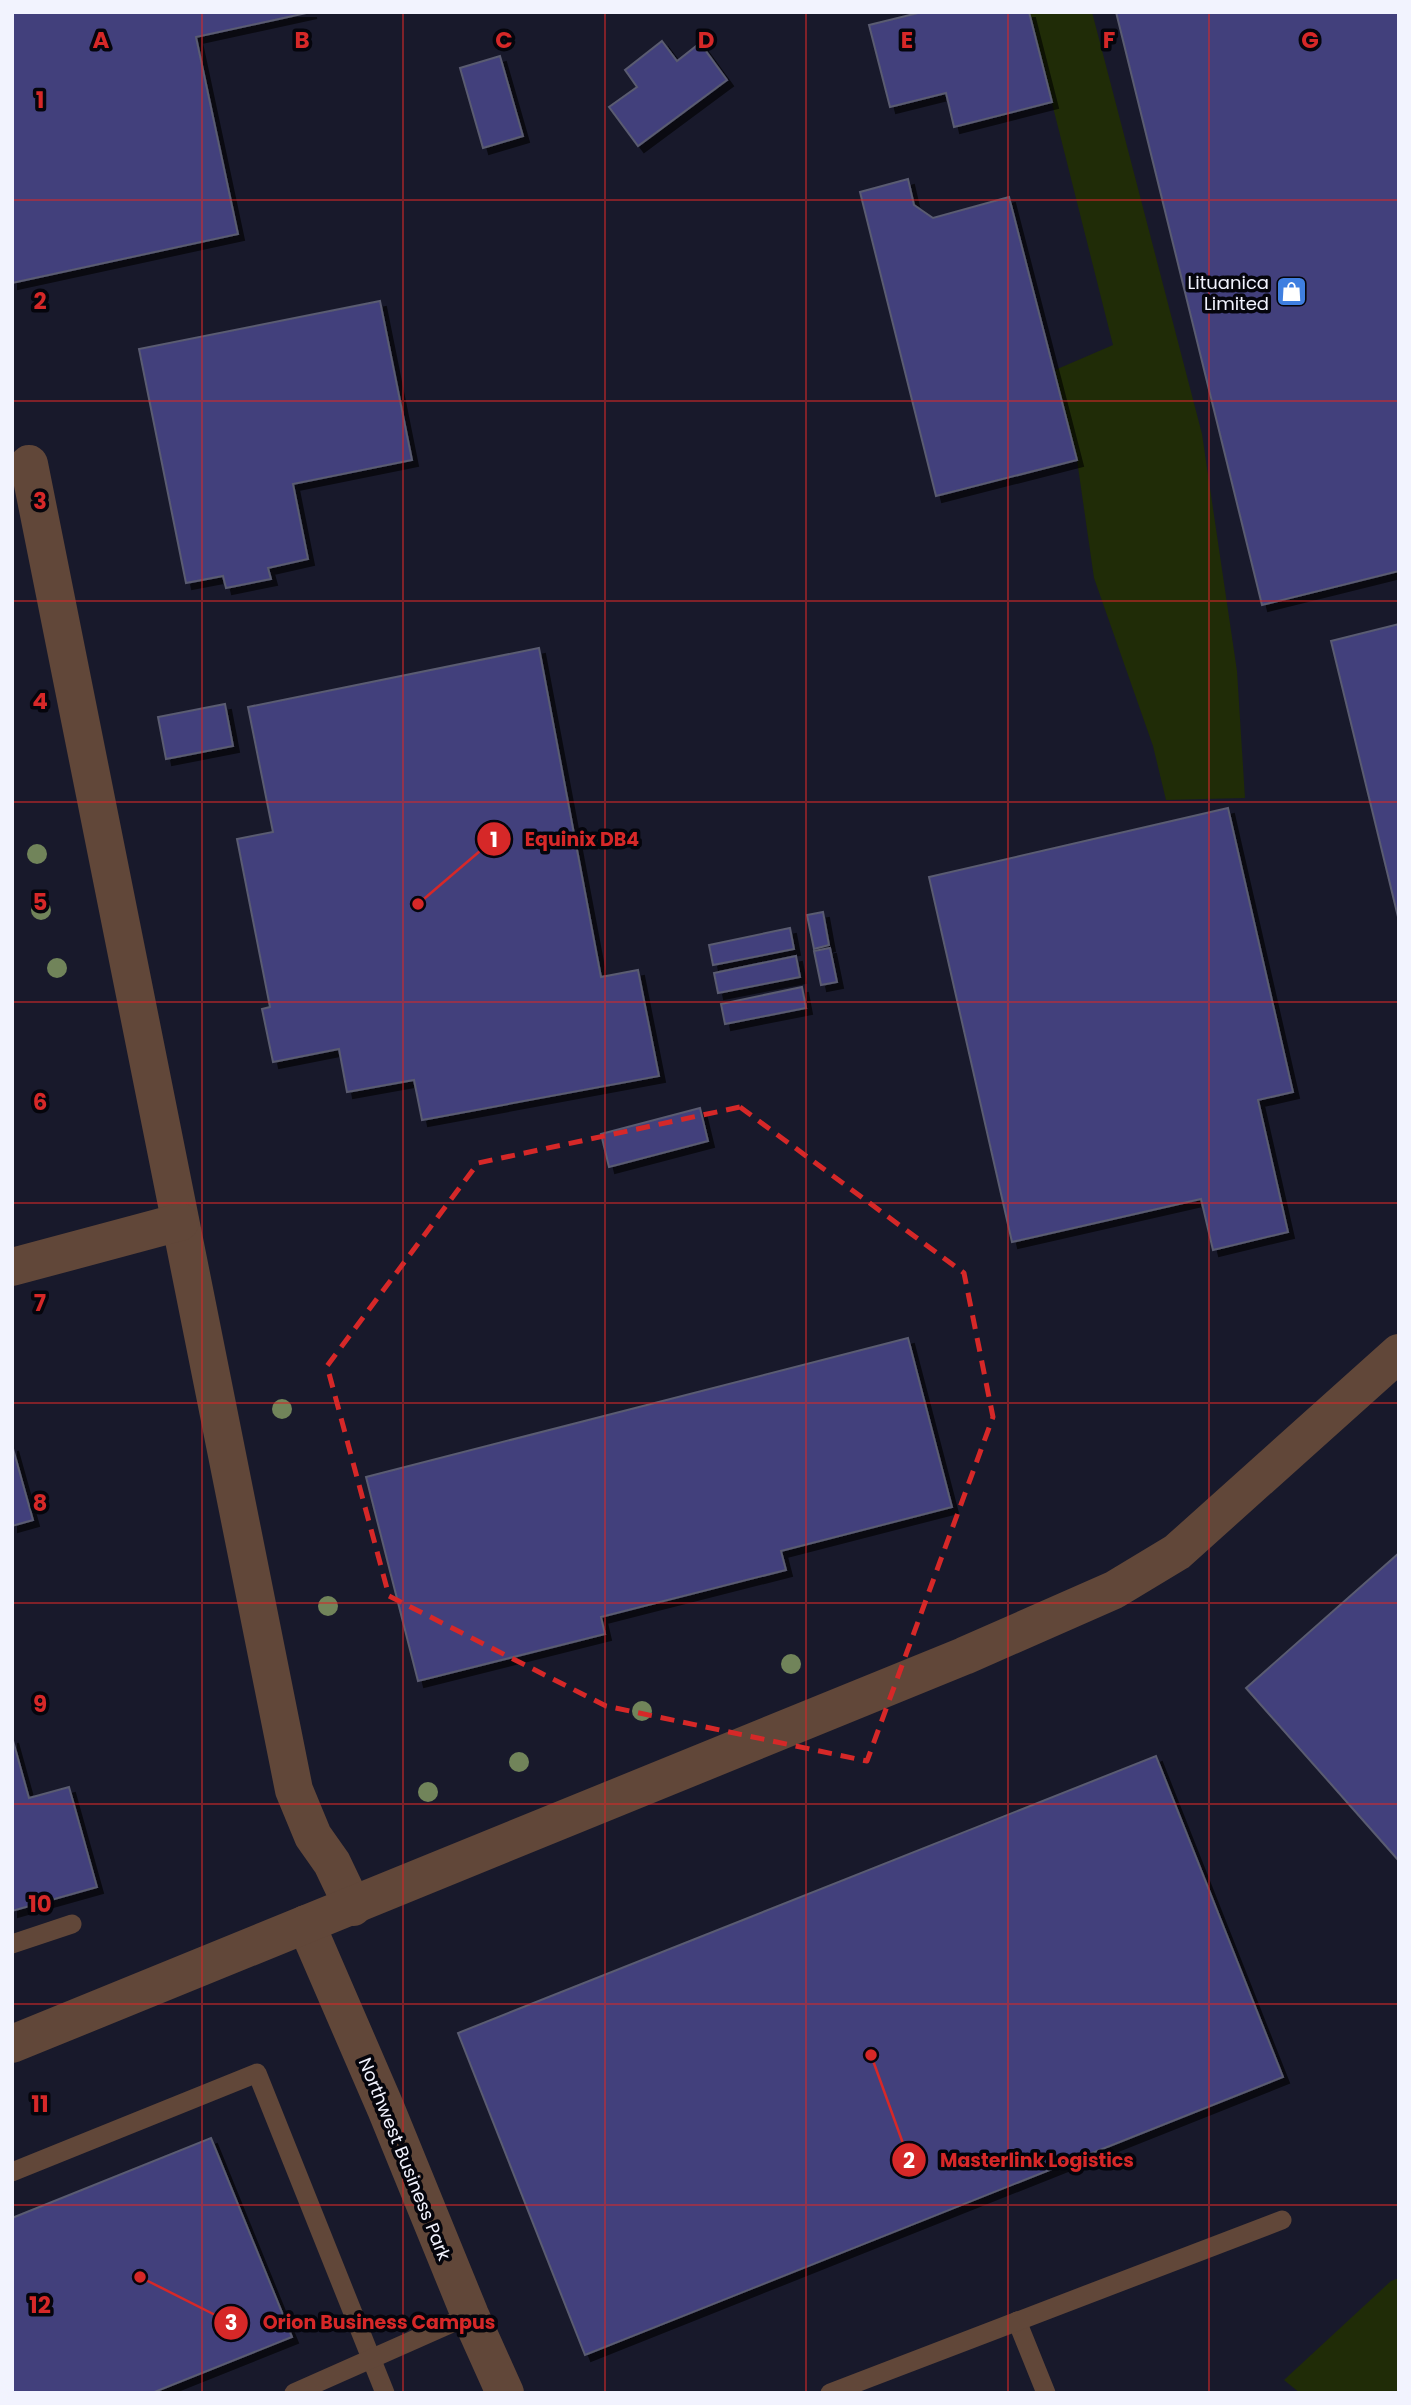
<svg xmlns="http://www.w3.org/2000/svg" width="1411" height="2405" font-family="Poppins,sans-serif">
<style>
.green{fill:#202c07}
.building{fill:#42417b;stroke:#5a5b71;stroke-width:2;filter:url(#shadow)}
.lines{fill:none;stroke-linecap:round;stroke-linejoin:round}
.service{stroke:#614739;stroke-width:19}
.minor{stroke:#614739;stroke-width:38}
.tree{fill:#71845a}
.marked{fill:none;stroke:#d62828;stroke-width:5;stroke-dasharray:14 9;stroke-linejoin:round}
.grid{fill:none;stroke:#d62828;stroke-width:2;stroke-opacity:0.55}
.labels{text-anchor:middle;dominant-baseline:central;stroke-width:7;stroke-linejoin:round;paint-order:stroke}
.poi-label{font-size:18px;fill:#f2f3fe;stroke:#05050c;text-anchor:end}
.street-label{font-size:18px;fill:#f2f3fe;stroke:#05050c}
.grid-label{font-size:23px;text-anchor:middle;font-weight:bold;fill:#d62828;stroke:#05050c;stroke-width:7;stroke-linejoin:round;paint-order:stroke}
.leader{fill:none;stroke:#d62828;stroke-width:2.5}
.callout-dot{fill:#d62828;stroke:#05050c;stroke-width:2.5}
.mark-label{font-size:21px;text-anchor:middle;font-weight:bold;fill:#fff}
.callout-label{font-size:19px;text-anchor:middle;font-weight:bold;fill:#d62828;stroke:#05050c;stroke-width:7;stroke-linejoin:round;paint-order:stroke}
</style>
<defs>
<filter id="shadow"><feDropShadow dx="6" dy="6" stdDeviation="0" flood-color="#0009"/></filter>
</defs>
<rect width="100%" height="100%" fill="#18192b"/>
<g class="green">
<polygon points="1029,12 1092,12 1202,434 1237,671 1245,798 1166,800 1153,746 1094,578 1077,460 1055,370 1113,345"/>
<polygon points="1399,2278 1399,2393 1300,2393 1284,2380 1391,2281"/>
</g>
<g class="building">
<polygon points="12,12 311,12 196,37 238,234 12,283"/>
<polygon points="922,12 1029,12 1052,102 954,127 946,93 890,107 869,25"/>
<polygon points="1116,12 1399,12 1399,571 1262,605"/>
<polygon points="662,41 677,61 700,43 727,80 638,146 609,107 637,87 625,70"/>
<polygon points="500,56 523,136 483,148 460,68"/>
<polygon points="908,179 914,205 933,218 1009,197 1077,460 936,496 860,192"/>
<polygon points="380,301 412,460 293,484 308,559 268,568 271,579 226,588 223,576 186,583 139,349"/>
<polygon points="1399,624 1399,921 1331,641"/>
<polygon points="539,648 601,977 638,970 659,1076 422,1120 414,1080 347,1092 339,1049 273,1062 262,1009 270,1007 237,839 273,832 248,707"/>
<polygon points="225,704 233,746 166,759 158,717"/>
<polygon points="1228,808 1293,1092 1258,1100 1288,1232 1213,1250 1201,1199 1012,1242 929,877"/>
<polygon points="823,912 829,945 814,949 807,915"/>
<polygon points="790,928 794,949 713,965 709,945"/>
<polygon points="830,948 837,982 821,985 814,951"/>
<polygon points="796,956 800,977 718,993 714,973"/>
<polygon points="802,987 806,1008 725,1024 721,1004"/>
<polygon points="700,1108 708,1141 609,1167 601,1134"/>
<polygon points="908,1338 952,1507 781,1551 786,1570 601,1617 605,1634 418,1681 366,1477"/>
<polygon points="12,1445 33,1520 12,1526"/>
<polygon points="1399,1553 1399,1861 1246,1688"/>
<polygon points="12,1737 29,1798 69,1787 97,1887 12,1911"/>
<polygon points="1156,1756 1283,2077 585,2355 458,2033"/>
<polygon points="211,2138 292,2337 152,2393 12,2393 12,2218"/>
</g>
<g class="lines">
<g class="service">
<polyline points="12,1944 72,1924"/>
<polyline points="12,2172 257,2073 385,2393"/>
<polyline points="1017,2321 1046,2393"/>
<polyline points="294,2393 470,2315"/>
<polyline points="830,2393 1282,2220"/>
</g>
<g class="minor">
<polyline points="29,464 294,1790 313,1836 332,1863 353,1907"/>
<polyline points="12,1267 180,1222"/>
<polyline points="306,1924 386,2109 470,2315 505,2393"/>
<polyline points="12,2044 964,1656 1114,1590 1177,1552 1399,1353"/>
</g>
</g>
<g class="tree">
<circle cx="37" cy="854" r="10"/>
<circle cx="41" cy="910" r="10"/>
<circle cx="57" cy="968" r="10"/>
<circle cx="282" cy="1409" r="10"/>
<circle cx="328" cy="1606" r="10"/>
<circle cx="791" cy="1664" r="10"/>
<circle cx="642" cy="1711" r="10"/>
<circle cx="519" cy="1762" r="10"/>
<circle cx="428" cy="1792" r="10"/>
</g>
<path class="marked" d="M740,1107L964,1273L993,1417L867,1761L606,1706L389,1596L327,1366L478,1163Z"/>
<path class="grid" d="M202,12V2393M403,12V2393M605,12V2393M806,12V2393M1008,12V2393M1209,12V2393M12,200H1399M12,401H1399M12,601H1399M12,802H1399M12,1002H1399M12,1203H1399M12,1403H1399M12,1603H1399M12,1804H1399M12,2004H1399M12,2205H1399"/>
<defs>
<symbol id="shop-square" viewBox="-11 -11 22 22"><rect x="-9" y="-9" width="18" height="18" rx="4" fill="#3f7fe0" stroke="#05050c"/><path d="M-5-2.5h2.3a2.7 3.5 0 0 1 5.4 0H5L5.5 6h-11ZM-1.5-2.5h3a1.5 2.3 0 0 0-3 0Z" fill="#fff"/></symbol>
</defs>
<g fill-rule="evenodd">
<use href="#shop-square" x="1274" y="274" width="35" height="35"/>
</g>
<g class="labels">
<g class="poi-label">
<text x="1269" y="282">Lituanica<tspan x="1269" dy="21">Limited</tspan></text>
</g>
<g class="street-label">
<text transform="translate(405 2159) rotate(68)">Northwest Business Park</text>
</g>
</g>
<g class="grid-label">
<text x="101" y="48">A</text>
<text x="302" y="48">B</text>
<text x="504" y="48">C</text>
<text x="706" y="48">D</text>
<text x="907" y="48">E</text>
<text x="1109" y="48">F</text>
<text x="1310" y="48">G</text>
<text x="40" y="108">1</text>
<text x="40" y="309">2</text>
<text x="40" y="509">3</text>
<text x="40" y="709">4</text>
<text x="40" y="910">5</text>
<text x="40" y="1110">6</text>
<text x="40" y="1311">7</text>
<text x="40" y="1511">8</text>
<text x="40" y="1712">9</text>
<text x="40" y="1912">10</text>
<text x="40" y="2112">11</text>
<text x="40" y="2313">12</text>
</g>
<path class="leader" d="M418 904L494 839M871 2055L909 2160M140 2277L231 2323"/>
<g class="callout-dot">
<circle cx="418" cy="904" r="7"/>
<circle cx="871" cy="2055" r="7"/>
<circle cx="140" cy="2277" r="7"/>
<circle cx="494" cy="839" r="18"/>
<circle cx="909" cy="2160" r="18"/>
<circle cx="231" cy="2323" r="18"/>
</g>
<g class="mark-label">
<text x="494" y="847">1</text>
<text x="909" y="2168">2</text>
<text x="231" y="2330">3</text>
</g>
<g class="callout-label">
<text x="582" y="846">Equinix DB4</text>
<text x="1037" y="2167">Masterlink Logistics</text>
<text x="379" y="2329">Orion Business Campus</text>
</g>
<rect width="1411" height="2405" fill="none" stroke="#f2f3fe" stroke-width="28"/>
</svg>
